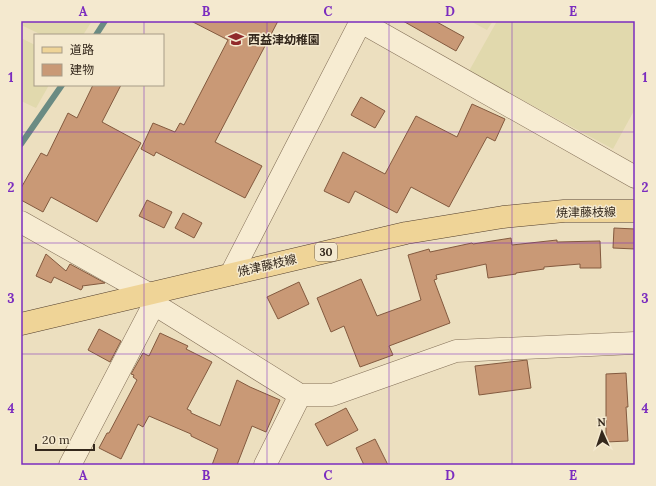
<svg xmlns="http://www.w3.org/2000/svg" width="656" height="486" font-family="Lora,'Noto Sans JP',serif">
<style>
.farmland{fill:#e1d9ad}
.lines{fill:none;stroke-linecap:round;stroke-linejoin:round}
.stream{stroke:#6a8b83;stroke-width:6}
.building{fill:#c99976;stroke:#835a3f}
.minor-casing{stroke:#847058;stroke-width:23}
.major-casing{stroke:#523e2d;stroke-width:23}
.minor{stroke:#f7ecd2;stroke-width:22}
.major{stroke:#efd497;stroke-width:22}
.grid{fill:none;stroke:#7b2cbf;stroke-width:1;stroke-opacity:0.55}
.labels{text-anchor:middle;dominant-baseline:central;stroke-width:3;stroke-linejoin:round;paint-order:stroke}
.shield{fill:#f4e9cf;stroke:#6e6252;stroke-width:1}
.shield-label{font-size:11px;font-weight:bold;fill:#34281c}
.poi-label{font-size:12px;font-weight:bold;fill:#34281c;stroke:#f4e9cf;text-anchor:start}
.street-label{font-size:12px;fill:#34281c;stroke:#f4e9cf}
.neatline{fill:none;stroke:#7b2cbf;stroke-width:1.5}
.grid-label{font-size:13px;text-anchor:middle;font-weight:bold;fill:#7b2cbf}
</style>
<rect width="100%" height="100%" fill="#ecdfbf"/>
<g class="farmland">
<polygon points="21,21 92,21 83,35 42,35 21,25"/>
<polygon points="470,21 493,21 487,30"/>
<polygon points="497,21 635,21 635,109 613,149 469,71"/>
<polygon points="21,38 35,45 35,85 49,85 36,108 21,101"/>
</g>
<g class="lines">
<g class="stream">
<polyline points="96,35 105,21"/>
<polyline points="21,144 62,85"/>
</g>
</g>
<g class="building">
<polygon points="191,21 278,21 215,142 262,166 245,198 156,152 154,156 141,149 153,123 175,132 180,123 184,125 228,40"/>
<polygon points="403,21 435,21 464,37 456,51"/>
<polygon points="93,85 121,85 102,122 141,143 97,222 51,197 43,212 21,200 21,188 41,153 47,156 68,113 77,118"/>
<polygon points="361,97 385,111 375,128 351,115"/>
<polygon points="472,104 505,119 495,141 487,137 449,207 411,187 397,213 355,191 349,203 324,191 343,152 385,174 416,116 457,137"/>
<polygon points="147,200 172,212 164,228 139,216"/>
<polygon points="183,213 202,223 194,238 175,228"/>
<polygon points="614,228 635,229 635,249 613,248"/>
<polygon points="511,238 512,245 557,240 557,242 600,241 601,268 580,268 580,264 544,267 544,269 516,273 516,274 488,278 486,264 436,275 437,279 434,280 450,323 389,346 393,355 360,367 344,326 331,332 317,298 361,279 377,316 421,300 408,255 429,249 430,252 472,243 473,244"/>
<polygon points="46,254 66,271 70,264 105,283 82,286 83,287 81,290 54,277 51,283 36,276"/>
<polygon points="299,282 309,304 278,319 267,297"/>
<polygon points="99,329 121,341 110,362 88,350"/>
<polygon points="160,333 188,346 186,349 212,362 187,409 191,411 191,413 220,426 237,380 250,387 280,400 266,432 252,426 237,465 212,465 218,449 191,436 191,434 149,416 143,427 138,424 121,459 99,448 107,433 109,433 137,380 133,377 134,375 131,374 143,353 149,356"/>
<polygon points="527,360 531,388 479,395 475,366"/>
<polygon points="626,373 628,407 626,407 628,441 606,442 606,374"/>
<polygon points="346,408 358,430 327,446 315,424"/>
<polygon points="375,439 388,465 364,465 356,448"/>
</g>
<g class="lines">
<defs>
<g id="minor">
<polyline points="361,22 635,177"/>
<polyline points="21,222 149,294 154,304 300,395 332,395 456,351 635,343"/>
<polyline points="231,274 361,21"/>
<polyline points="70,465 154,304"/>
<polyline points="265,465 300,395"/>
</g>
<polyline id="major" points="21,324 406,233 503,217 564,211 635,211"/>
</defs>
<use href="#minor" class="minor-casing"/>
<use href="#major" class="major-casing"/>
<use href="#minor" class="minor"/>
<use href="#major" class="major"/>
</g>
<path class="grid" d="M144,21V35M267,21V465M389,21V465M512,21V465M144,85V465M21,132H635M21,243H635M21,354H635"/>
<defs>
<symbol id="school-bare" viewBox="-9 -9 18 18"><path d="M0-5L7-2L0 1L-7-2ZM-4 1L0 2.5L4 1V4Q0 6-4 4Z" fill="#912a2b" stroke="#f4e9cf" stroke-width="2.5" paint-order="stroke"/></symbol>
</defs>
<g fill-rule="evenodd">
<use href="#school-bare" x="225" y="28" width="22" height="22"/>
</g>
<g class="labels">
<rect class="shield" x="315" y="243" width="22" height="18" rx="3"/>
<g class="shield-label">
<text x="326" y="252">30</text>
</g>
<g class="poi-label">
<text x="248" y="39">西益津幼稚園</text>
</g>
<g class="street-label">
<text transform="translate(586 212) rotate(-1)">焼津藤枝線</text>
<text transform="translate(267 265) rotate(-13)">焼津藤枝線</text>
</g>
</g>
<rect width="656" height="486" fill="none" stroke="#f4e9cf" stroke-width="44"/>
<rect x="34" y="34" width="130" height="52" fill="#f4e9cf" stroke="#a79c87"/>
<rect x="42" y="47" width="20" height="6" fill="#efd497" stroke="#a79c87"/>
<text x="70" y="54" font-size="12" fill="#34281c">道路</text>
<rect x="42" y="64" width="20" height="12" fill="#c99976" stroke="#a79c87"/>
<text x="70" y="74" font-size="12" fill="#34281c">建物</text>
<g transform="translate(602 432) rotate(357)" stroke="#f4e9cf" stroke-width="3" paint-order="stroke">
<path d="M0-3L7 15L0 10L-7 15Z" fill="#34281c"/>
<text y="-6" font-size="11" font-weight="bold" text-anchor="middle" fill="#34281c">N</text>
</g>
<path d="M36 444v6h58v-6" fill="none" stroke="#34281c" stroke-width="2"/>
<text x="42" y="444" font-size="12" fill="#34281c" stroke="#f4e9cf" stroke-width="3" paint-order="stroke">20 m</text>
<rect x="22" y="22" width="612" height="442" class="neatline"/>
<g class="grid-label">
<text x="83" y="16">A</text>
<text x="206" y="16">B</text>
<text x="328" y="16">C</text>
<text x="450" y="16">D</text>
<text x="573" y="16">E</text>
<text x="11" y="82">1</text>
<text x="645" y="82">1</text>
<text x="11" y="192">2</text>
<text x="645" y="192">2</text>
<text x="11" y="303">3</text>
<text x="645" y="303">3</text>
<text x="11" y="413">4</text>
<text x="645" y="413">4</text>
<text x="83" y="480">A</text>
<text x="206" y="480">B</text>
<text x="328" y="480">C</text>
<text x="450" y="480">D</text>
<text x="573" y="480">E</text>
</g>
</svg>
